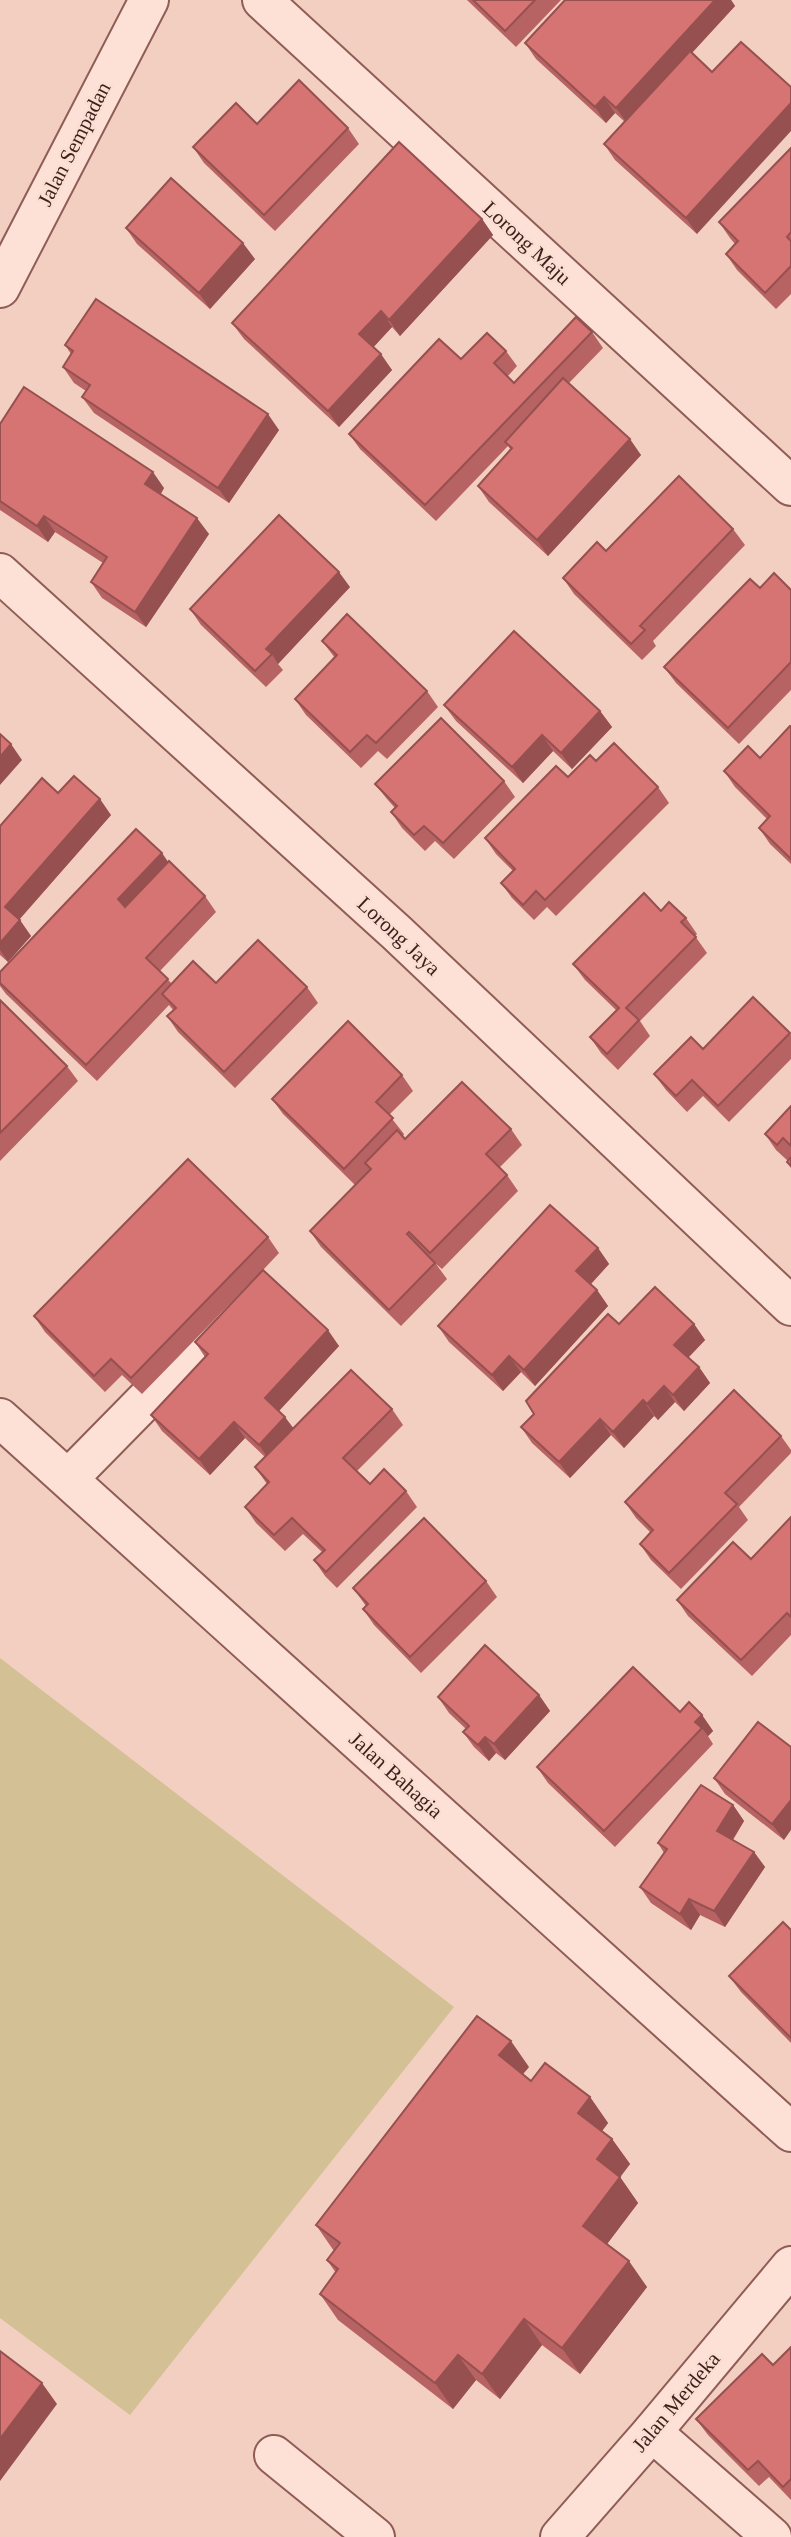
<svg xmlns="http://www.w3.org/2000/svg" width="791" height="2537" font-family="'Times New Roman',serif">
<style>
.green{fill:#d3c094}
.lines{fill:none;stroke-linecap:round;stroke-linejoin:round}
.minor-casing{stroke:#905d56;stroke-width:42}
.minor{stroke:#fde1d6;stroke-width:38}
.wall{fill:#b86363}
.shaded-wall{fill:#965050}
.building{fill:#d67373;stroke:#965050;stroke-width:2}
.labels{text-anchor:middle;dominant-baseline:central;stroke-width:5;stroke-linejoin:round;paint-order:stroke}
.street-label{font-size:21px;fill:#3d1e1c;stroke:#faded2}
</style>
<rect width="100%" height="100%" fill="#f3cfc1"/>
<polygon class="green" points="0,1658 454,2007 130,2415 0,2318"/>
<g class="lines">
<defs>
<g id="minor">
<polyline points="262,0 791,486"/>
<polyline points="0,288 149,0"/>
<polyline points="0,573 397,933 791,1306"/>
<polyline points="0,1418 791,2132"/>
<polyline points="69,1478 234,1310"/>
<polyline points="652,2432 772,2537"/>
<polyline points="274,2455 375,2537"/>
<polyline points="560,2537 652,2432 791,2266"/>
</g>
</defs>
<use href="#minor" class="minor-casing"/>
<use href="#minor" class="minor"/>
</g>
<g class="wall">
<polygon points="467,0 561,0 516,47"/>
<polygon points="565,0 731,0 735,6 692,53 697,234 615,160 604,144 625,122 615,113 606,123 536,59 525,43"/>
<polygon points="257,124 348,128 359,144 275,231 204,163 193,147"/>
<polygon points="791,148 791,294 776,309 737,270 726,254 735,244 730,238 719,222"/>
<polygon points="482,219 493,235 400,336 392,327 373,347 392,370 339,427 244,339 232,323"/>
<polygon points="126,228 255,259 210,309 137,244"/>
<polygon points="592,332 603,348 569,383 641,455 548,556 489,502 478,486 511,450 508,446 436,521 360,449 349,434 461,359 506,351 517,366 507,377 514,383"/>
<polygon points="65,345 279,430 229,503 94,413 82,397 86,391 74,383 63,367 71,354"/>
<polygon points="0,424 164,488 161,494 209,534 146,627 102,598 91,582 103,563 55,532 48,542 0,510"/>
<polygon points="733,529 745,545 653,641 656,646 642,660 574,594 563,578 606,551"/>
<polygon points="350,587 278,664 283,670 266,687 201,625 190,609"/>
<polygon points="760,588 791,590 791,690 739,744 676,683 664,667"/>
<polygon points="322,641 427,691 438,707 387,759 378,751 361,768 306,715 295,699 335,658"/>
<polygon points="444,705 600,711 612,727 572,769 553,751 523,783 456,721"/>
<polygon points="791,727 791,864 770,844 759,828 767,819 735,787 724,771 760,758"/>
<polygon points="596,761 658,787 669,803 556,916 547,907 534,920 512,898 501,883 513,871 496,854 485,838 568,777"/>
<polygon points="504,781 515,797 454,859 435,841 425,851 402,828 391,812 395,808 387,799 375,784"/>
<polygon points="58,793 111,815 19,920 31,936 8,962 0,955 0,826"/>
<polygon points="168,862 205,896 216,912 160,971 172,984 216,983 307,987 318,1003 235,1088 178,1032 167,1016 173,1010 169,1005 97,1081 6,994 0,986 0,972"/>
<polygon points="661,911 686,918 697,934 695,936 707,953 640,1021 650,1036 618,1070 601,1053 590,1037 616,1010 585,980 573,964"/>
<polygon points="0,1000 67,1066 78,1081 0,1161"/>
<polygon points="790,1033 791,1035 791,1059 729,1122 703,1096 687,1112 666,1090 654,1074 703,1049"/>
<polygon points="402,1075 413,1091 389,1115 404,1134 403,1136 405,1139 511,1129 522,1145 499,1168 507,1175 518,1191 442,1269 436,1264 447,1279 401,1326 321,1247 310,1231 355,1185 283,1114 272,1099"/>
<polygon points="791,1106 791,1168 787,1162 788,1161 776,1150 765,1134"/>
<polygon points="268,1237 279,1253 263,1270 339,1346 279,1411 293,1428 392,1409 403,1425 357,1471 370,1484 406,1491 417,1507 337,1588 325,1576 314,1560 322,1552 303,1534 285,1551 256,1523 245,1507 267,1484 255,1467 265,1457 245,1438 210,1475 162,1431 151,1415 205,1357 195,1342 256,1277 142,1394 122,1375 105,1392 45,1332 34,1316"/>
<polygon points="598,1248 609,1264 591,1284 597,1290 608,1306 535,1386 521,1372 503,1391 449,1342 438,1326"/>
<polygon points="619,1324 694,1324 705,1340 688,1358 699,1367 710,1383 684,1411 675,1402 658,1420 654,1416 624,1448 611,1435 570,1478 532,1443 521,1427"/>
<polygon points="781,1436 791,1450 791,1453 739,1507 748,1520 681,1589 651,1560 640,1544 650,1532 636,1518 625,1502"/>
<polygon points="791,1517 791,1635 752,1676 688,1616 677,1600 751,1559"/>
<polygon points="486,1581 497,1597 421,1673 374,1625 363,1609 366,1606 353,1588"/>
<polygon points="539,1695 550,1711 505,1760 496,1753 489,1761 474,1747 463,1732 466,1729 449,1713 438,1697"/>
<polygon points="680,1712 702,1715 713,1731 708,1736 713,1744 615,1847 548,1783 537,1767"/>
<polygon points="791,1747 784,1840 725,1794 714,1778"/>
<polygon points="733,1805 744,1821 733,1840 754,1852 765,1867 725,1927 700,1915 691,1930 651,1903 640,1887 664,1853 658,1843"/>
<polygon points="791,1930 791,2043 741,1992 729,1976"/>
<polygon points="529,2067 523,2074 531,2081 590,2097 608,2123 602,2131 612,2139 630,2164 620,2177 638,2203 607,2244 647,2287 580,2374 542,2345 500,2399 476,2380 453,2409 338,2320 320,2294 336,2273 327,2260 334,2251 316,2225"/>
<polygon points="791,2347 791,2500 769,2477 759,2486 708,2435 696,2419 773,2365"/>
</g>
<g class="shaded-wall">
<polygon points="715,0 731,0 735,6 627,123 616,108"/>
<polygon points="604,97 615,113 606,123 595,107"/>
<polygon points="791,103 791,131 697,234 686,218"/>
<polygon points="482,219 493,235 400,336 389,320"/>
<polygon points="243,243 255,259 210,309 199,293"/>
<polygon points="381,311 392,327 371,350 359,334"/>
<polygon points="381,354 392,370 339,427 328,411"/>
<polygon points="268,414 279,430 229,503 218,488"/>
<polygon points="630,439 641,455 548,556 537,540"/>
<polygon points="153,472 164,488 156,500 145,484"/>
<polygon points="44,516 55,532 48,542 37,526"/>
<polygon points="197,518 209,534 146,627 135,612"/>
<polygon points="339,572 350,587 278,664 272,654 266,649"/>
<polygon points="600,711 612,727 572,769 561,753"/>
<polygon points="542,735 553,751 523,783 512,767"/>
<polygon points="11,744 22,760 0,785 0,757"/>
<polygon points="100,799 111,815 16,923 5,907"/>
<polygon points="162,853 173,869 129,915 118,899"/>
<polygon points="20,920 31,936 8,962 0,950 0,943"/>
<polygon points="598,1248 609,1264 588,1287 576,1271"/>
<polygon points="597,1290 608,1306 535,1386 524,1370"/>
<polygon points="694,1324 705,1340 685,1361 674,1345"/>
<polygon points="328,1330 339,1346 276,1414 265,1398"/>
<polygon points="509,1356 521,1372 503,1391 492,1375"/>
<polygon points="699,1367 710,1383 684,1411 673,1395"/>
<polygon points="664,1386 675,1402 658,1420 647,1404"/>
<polygon points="643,1400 654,1416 624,1448 613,1432"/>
<polygon points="285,1417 297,1433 270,1461 259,1445"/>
<polygon points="600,1419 611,1435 570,1478 559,1462"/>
<polygon points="234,1422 245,1438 210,1475 199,1459"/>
<polygon points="539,1695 550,1711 505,1760 494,1744"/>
<polygon points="702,1715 713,1731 708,1736 702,1728 695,1722"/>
<polygon points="485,1737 496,1753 489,1761 478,1745"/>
<polygon points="791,1800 791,1830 784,1840 772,1824"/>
<polygon points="733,1805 744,1821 728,1847 717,1831"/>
<polygon points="754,1852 765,1867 725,1927 714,1911"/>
<polygon points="689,1899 700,1915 691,1930 680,1914"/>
<polygon points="511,2041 529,2067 517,2081 499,2055"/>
<polygon points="590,2097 608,2123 596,2139 578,2113"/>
<polygon points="612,2139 630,2164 615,2184 597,2159"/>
<polygon points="620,2177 638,2203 601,2252 583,2226"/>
<polygon points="629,2261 647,2287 580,2374 562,2348"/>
<polygon points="524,2319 542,2345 500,2399 482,2374"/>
<polygon points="458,2355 476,2380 453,2409 435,2383"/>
<polygon points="42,2383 57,2404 0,2481 0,2439"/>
</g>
<g class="building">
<polygon points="473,0 535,0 505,31"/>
<polygon points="565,0 715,0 616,108 604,97 595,107 525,43"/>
<polygon points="741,42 791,87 791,103 686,218 604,144 690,51 712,72"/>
<polygon points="299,80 348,128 264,215 193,147 236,103 257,124"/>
<polygon points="399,142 482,219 389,320 381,311 359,334 381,354 328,411 232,323"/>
<polygon points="791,148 791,232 787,237 791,241 791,266 765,293 726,254 738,241 719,222"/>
<polygon points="171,178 243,243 199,293 126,228"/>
<polygon points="96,299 268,414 218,488 82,397 90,385 63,367 73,351 65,345"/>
<polygon points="576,317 592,332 425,505 349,434 439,339 461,359 487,333 506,351 494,363 514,383"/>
<polygon points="563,378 630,439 537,540 478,486 512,448 505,442"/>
<polygon points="24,387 153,472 145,484 197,518 135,612 91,582 107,557 44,516 37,526 0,501 0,424"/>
<polygon points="679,476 733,529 640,626 645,630 631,644 563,578 597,542 606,551"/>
<polygon points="279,515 339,572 266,649 272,654 255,671 190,609"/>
<polygon points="774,573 791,590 791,662 728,728 664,667 750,579 760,588"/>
<polygon points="347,614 427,691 376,743 367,735 350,752 295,699 337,655 322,641"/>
<polygon points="514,631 600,711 561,753 542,735 512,767 444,705"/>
<polygon points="441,718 504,781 443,843 424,826 414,835 391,812 397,806 375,784"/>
<polygon points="790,726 791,727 791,859 759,828 770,816 724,771 748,746 760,758"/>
<polygon points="0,734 11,744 0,757"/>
<polygon points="614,743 658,787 545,900 536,891 523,905 501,883 515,869 485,838 556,766 568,777 590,755 596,761"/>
<polygon points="74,776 100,799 5,907 20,920 0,943 0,826 42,778 58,793"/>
<polygon points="136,829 162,853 118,899 125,907 169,861 205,896 146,958 168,979 86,1065 0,983 0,972"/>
<polygon points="644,893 661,911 669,902 686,918 681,922 696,937 626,1008 639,1020 607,1054 590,1037 619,1008 573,964"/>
<polygon points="258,940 307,987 224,1072 167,1016 176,1008 162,994 193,961 216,983"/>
<polygon points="753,997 790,1033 718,1106 692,1080 676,1096 654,1074 691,1037 703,1049"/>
<polygon points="0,1000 67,1066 0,1133"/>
<polygon points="348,1021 402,1075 376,1102 393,1118 344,1169 272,1099"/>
<polygon points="462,1082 511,1129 486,1154 507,1175 430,1253 409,1232 407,1234 435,1263 389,1310 310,1231 371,1169 365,1163 397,1130 405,1139"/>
<polygon points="791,1106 791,1146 783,1138 777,1145 765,1134"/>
<polygon points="791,1157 791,1166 787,1162"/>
<polygon points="188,1159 268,1237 131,1378 111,1359 94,1376 34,1316"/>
<polygon points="550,1205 598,1248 576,1271 597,1290 524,1370 509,1356 492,1375 438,1326"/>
<polygon points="263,1270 328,1330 265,1398 285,1417 259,1445 234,1422 199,1459 151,1415 208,1354 195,1342"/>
<polygon points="655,1287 694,1324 674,1345 699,1367 673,1395 664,1386 647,1404 643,1400 613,1432 600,1419 559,1462 521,1427 534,1414 526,1401 608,1314 619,1324"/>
<polygon points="351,1370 392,1409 343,1458 370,1484 384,1469 406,1491 326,1572 314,1560 325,1550 292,1518 274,1535 245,1507 269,1482 255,1467"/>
<polygon points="734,1390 781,1436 725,1493 737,1504 669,1573 640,1544 653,1530 625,1502"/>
<polygon points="791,1517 791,1617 787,1613 741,1660 677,1600 733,1542 751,1559"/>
<polygon points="424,1518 486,1581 410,1657 363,1609 368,1604 353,1588"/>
<polygon points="485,1645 539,1695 494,1744 485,1737 478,1745 463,1732 469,1726 438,1697"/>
<polygon points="633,1667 680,1712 689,1702 702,1715 695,1722 702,1728 604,1831 537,1767"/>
<polygon points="758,1722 791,1747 791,1800 772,1824 714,1778"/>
<polygon points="701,1785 733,1805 717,1831 754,1852 714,1911 689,1899 680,1914 640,1887 667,1849 658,1843"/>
<polygon points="783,1922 791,1930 791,2038 729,1976"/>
<polygon points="477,2016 511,2041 499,2055 531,2081 545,2063 590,2097 578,2113 612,2139 597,2159 620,2177 583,2226 629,2261 562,2348 524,2319 482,2374 458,2355 435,2383 320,2294 338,2269 327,2260 340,2243 316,2225"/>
<polygon points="791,2347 791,2479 783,2487 758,2461 748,2470 696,2419 762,2354 773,2365"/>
<polygon points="0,2351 42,2383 0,2439"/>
</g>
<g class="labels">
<g class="street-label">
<text transform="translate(74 144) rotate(-63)">Jalan Sempadan</text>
<text transform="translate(527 243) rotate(43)">Lorong Maju</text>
<text transform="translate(399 936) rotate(43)">Lorong Jaya</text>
<text transform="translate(396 1775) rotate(42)">Jalan Bahagia</text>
<text transform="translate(676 2402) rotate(-50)">Jalan Merdeka</text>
</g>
</g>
</svg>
